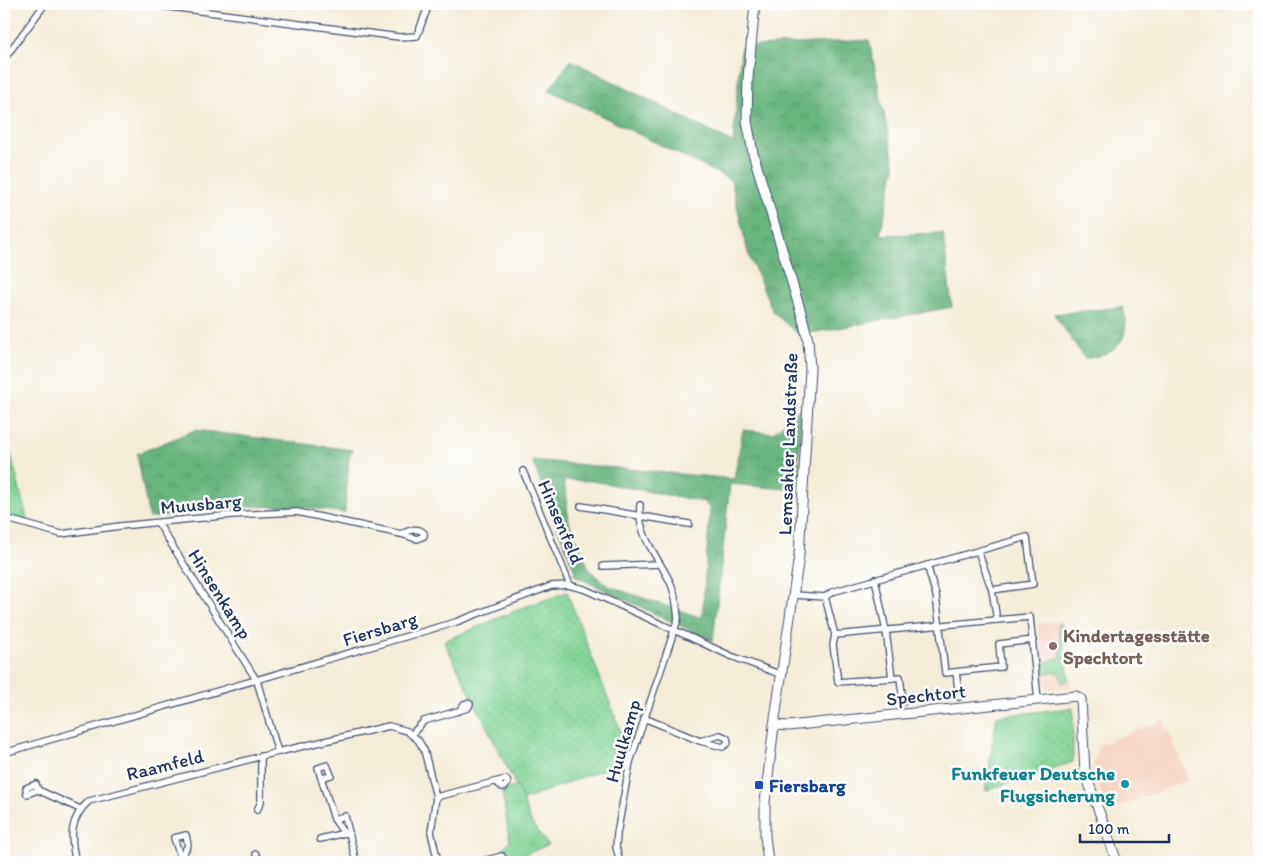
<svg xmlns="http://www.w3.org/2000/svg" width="1263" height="866" font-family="Itim,sans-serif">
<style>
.built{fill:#f5d3c1}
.grass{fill:url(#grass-dots);stroke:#4e8179}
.forest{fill:url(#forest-crowns);stroke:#42726e;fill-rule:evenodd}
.park{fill:url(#park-tufts);stroke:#4e8179}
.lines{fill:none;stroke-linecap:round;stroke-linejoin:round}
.street-casing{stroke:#3c4b70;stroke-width:8}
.secondary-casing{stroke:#3c4b70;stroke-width:11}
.street{stroke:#fff;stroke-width:5.5}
.secondary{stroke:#fff;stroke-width:9}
.education-dot{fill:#8d6e63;stroke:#fff;stroke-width:2}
.culture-dot{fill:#0f9aa8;stroke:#fff;stroke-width:2}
.transit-dot{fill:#1a4fb4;stroke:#fff;stroke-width:2}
.labels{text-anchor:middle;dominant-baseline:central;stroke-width:5;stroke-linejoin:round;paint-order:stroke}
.street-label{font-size:19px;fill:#1b2f5e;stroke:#fff}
.education-label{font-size:19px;font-weight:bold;fill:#785e54;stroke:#fff;text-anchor:start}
.culture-label{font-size:19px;font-weight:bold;fill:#0d838f;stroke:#fff;text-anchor:end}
.transit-label{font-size:19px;font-weight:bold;fill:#164399;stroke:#fff;text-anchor:start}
</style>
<defs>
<pattern id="grass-dots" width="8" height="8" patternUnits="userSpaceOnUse" patternTransform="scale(1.25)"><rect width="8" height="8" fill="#81d394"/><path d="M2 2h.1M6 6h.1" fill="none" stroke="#6fb582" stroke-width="1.8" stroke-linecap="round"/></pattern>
<pattern id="forest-crowns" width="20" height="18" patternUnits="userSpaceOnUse" patternTransform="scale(1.25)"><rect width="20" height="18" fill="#68b57e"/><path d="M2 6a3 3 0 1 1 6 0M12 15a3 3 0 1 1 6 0" fill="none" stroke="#55946a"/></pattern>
<pattern id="park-tufts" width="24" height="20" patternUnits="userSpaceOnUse" patternTransform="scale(1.25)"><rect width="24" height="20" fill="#81d394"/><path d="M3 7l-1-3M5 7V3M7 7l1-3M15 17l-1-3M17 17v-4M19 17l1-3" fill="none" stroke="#6fb582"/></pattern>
</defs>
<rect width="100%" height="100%" fill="#fff"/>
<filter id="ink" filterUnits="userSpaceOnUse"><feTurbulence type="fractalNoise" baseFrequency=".02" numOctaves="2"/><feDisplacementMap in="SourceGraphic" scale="10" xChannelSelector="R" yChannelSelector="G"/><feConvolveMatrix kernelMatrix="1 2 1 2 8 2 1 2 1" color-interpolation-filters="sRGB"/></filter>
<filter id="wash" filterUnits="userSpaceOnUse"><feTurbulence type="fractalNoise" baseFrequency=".0096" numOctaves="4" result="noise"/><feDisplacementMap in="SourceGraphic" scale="20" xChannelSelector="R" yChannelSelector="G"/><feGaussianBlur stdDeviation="1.12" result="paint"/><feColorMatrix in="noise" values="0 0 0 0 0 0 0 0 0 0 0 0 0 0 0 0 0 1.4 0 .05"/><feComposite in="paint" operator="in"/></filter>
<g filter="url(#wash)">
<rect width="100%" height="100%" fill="#f4ecd7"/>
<g class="built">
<polygon points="1061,621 1071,687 1046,688 1038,624"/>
<polygon points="1164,720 1189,780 1108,811 1093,771 1098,745"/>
</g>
<g class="grass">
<polygon points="4,427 28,522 4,514"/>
<polygon points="567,592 628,750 625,761 523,800 444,641 522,608"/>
<polygon points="1073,708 1073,762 985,791 997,716"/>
</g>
<g class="forest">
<polygon points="869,40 895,167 880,235 943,233 952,307 817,332 798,334 773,312 748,253 731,180 549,90 571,60 733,143 741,47"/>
<path d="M1123,307C1132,340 1117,354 1085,359L1054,314Z"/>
<path d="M802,407L797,490L730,484L713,641L577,577L532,460L734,479L743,430L773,433ZM564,480L592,481L705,502L710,510L702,618L608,586L589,569L569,522Z"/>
<polygon points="195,430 353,450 349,457 345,513 296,506 234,507 149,518 137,454"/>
</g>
<g class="park">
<path d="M1061,623L1069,680L1062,683L1061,677L1057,672L1045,673L1044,663C1049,660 1057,660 1061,656L1058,624Z"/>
<polygon points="517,786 531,822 548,845 508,861 502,850 510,841 502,791"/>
</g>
</g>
<g filter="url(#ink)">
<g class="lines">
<defs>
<g id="street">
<polyline points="147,4 399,37 417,36 429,4"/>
<polyline points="4,59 45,4"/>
<polyline points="523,471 570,585"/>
<polyline points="581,506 689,524"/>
<path d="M4,518L61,534L120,526L232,515L297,512L401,534L417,539L424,536V533C417,526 409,531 401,534"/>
<polyline points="158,523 257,681 278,752"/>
<polyline points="927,565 936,595 945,673 1001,667 999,644 1033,640"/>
<polyline points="603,566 660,564"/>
<polyline points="992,590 997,620"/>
<polyline points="794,595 825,597 835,635 1030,617 1038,700"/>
<polyline points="825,597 832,592 1027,537 1033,584 992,590 978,551"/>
<polyline points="835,635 833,645 838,682 892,678 886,631 875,579"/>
<polyline points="956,672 959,697"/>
<polyline points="892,678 900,677 903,702"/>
<polyline points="644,718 700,741 723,747 728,743 727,738 720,735 700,741"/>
<polyline points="412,734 424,721 468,708 470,704 468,703 464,704 459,711"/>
<polyline points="4,753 456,622 551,586 568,585 584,589 731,656 782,675"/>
<polyline points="322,778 331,775 327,765 318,768 334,819 343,832"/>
<polyline points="38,790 27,794 26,788 36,784 38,790 80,809"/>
<polyline points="436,797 506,779 508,783 505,787 502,787 496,782"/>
<polyline points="257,810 261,802 261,756"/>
<polyline points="334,819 345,816 356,862"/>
<polyline points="320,839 345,833"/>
<polyline points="256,854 258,862"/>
<polyline points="181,858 188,845 186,835 174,838 182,862"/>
<path d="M76,862C70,838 69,819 89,801L278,752L389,726L407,731L418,740L424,750L436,797L431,832L438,862"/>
<polyline points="479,862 502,856 505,862"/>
<path d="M620,862L616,847L617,834L630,762L678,619C677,607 676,595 671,584C659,557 637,537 640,505"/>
</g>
<g id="secondary">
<polyline points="755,4 748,78 747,121 753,153 802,316 808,340 810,369 799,556 774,725 765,802 765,836 768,862"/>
<polyline points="774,725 788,726 1076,696 1081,699 1085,772 1117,862"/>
</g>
</defs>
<use href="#street" class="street-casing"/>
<use href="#secondary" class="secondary-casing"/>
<use href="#street" class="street"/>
<use href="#secondary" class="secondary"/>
</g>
</g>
<circle class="education-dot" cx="1053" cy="646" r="5"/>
<circle class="culture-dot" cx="1125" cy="784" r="5"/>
<rect class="transit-dot" x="754" y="780" width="10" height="10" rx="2.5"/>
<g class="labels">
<g class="street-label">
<text transform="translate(788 444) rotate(-88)">Lemsahler Landstraße</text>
<text transform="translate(201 504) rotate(-5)">Muusbarg</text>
<text transform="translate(561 522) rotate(67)">Hinsenfeld</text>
<text transform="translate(220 594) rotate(58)">Hinsenkamp</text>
<text transform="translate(380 629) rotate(-17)">Fiersbarg</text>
<text transform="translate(926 695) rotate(-6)">Spechtort</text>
<text transform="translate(623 741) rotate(-74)">Huulkamp</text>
<text transform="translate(165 765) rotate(-14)">Raamfeld</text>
</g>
<g class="education-label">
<text x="1063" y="635">Kindertagesstätte<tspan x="1063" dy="22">Spechtort</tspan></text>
</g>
<g class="culture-label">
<text x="1115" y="773">Funkfeuer Deutsche<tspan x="1115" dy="22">Flugsicherung</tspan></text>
</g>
<g class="transit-label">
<text x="769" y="785">Fiersbarg</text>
</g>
</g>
<rect width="1263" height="866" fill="none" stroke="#fff" stroke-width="20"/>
<path d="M1080 834v8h89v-8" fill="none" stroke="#1b2f5e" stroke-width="2.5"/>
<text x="1088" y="834" font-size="15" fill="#1b2f5e" stroke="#ffffff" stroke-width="4" paint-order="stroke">100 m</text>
</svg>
